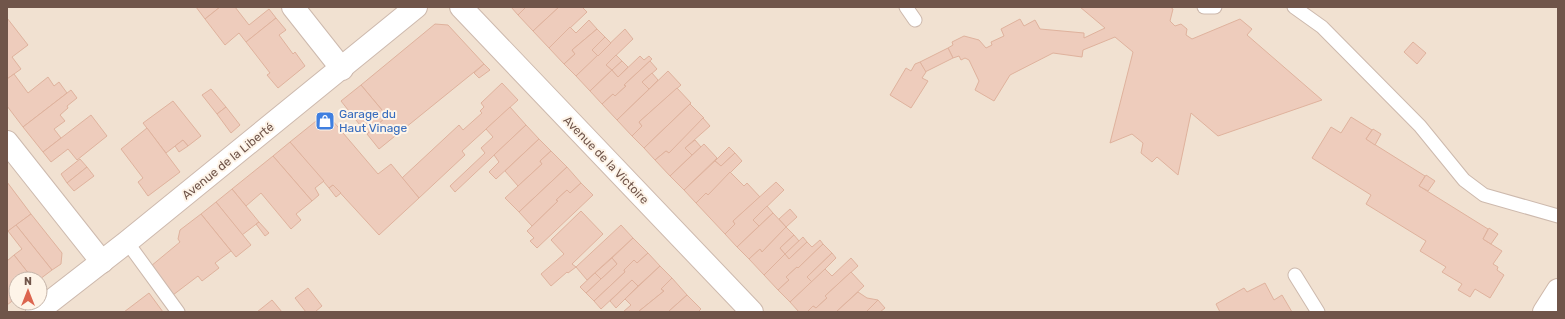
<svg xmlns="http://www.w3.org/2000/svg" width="1565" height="319" font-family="Rubik,sans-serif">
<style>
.residential{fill:#f1e1d1;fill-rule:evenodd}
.building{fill:#eeccbc;stroke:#dfb29d}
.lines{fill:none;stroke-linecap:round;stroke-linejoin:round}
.lane-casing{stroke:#cdb9ad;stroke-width:15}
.street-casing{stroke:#cdb9ad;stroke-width:24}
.secondary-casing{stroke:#cfb8aa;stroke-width:24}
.lane{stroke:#fff;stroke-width:13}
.street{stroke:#fff;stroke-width:22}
.secondary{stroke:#fff;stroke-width:22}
.labels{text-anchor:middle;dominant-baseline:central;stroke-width:4;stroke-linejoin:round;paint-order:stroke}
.shop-label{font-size:12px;fill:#366cbe;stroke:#fef4e8;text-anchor:start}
.street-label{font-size:12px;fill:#70554a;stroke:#fef4e8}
</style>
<rect width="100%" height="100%" fill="#faefe2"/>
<path class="residential" d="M7,7H1558V312H7ZM16,279H40V303H16Z"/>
<g class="building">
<polygon points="196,7 220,7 205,19"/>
<polygon points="220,7 235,7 249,25 269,9 276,18 246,42 239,33 225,45 205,19"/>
<polygon points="511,7 526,7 518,15"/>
<polygon points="526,7 559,7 533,31 518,15"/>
<polygon points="559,7 582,7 587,12 549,48 533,31"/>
<polygon points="1080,7 1170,7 1173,9 1170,21 1175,26 1181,24 1187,29 1186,35 1192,39 1240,19 1252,29 1247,35 1322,100 1218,136 1191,113 1178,175 1157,157 1152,162 1141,153 1143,143 1132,134 1110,143 1133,52 1115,37 1083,50 1082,57 1053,53 1010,75 994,101 975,90 979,81 969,60 965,58 961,60 959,56 953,58 948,48 953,45 952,42 964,36 979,40 986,48 992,45 991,42 1004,36 1001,29 1020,19 1024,26 1035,20 1040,29 1084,33 1084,38 1105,28"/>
<polygon points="7,18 28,45 12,57 21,69 7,79"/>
<polygon points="276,18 286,30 279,35 293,54 295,52 305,66 278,88 267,75 270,73 246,42"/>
<polygon points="589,20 597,29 572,50 575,54 564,64 549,48 570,27 576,33"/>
<polygon points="435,24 448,25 484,64 379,149 367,134 387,116 361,85"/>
<polygon points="597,29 605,37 592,50 598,56 576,76 564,64 575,54 572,50"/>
<polygon points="625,29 633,39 606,65 612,70 590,91 576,76"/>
<polygon points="605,37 611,43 598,56 592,50"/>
<polygon points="1413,42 1426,53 1417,64 1404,52"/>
<polygon points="948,48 953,58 925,72 920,62"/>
<polygon points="616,55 622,61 612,70 606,65"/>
<polygon points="640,56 644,60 649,56 652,59 624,85 626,86 615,96 613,94 602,104 590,91 612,70 618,77"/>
<polygon points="622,61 628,67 618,77 612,70"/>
<polygon points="650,61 657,69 642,82 649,89 617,120 602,104 613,94 615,96 626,86 624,85"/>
<polygon points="920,62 926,72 922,78 928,81 911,108 890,95 906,68 911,71 915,64"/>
<polygon points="484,64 490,70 479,78 474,73"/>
<polygon points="668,71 681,85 639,122 642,126 632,136 617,120"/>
<polygon points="652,73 658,80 649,89 642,82"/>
<polygon points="14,74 28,93 48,77 54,86 59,82 67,93 23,127 7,106 7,79"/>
<polygon points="502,83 518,100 462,151 465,155 419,198 402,178 459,125 463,130 482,113 480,111 484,107 481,103"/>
<polygon points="361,85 387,116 367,134 341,101"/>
<polygon points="677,88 691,103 644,148 632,136 642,126 639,122"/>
<polygon points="211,89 226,107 217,114 202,95"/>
<polygon points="71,90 77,98 67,106 68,108 60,115 65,121 54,129 61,138 43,152 23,127"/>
<polygon points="173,101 201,136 188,146 183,140 166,153 143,123"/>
<polygon points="690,104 704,118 669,153 666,151 655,160 644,148"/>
<polygon points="226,107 240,125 231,133 217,114"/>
<polygon points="510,107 526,125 455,192 450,186 485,153 481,148 493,137 486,129"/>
<polygon points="326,113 378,174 391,164 419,198 379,235 333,185 329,188 290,142"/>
<polygon points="91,115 107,136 77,160 68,149 51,162 43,152"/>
<polygon points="1351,117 1372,130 1366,139 1425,176 1419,186 1488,229 1483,239 1502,251 1493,264 1498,267 1497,270 1504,275 1490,298 1475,289 1470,297 1458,290 1462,284 1442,272 1446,267 1420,251 1426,241 1366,204 1371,195 1312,158 1331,127 1341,133"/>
<polygon points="703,118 710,126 685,148 692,155 670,176 655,160 666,151 669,153"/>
<polygon points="526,125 539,139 496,179 489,172 499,162 494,155"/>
<polygon points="147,128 180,172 148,196 138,182 143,178 121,149"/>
<polygon points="1373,129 1381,134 1375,145 1366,139"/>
<polygon points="539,139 551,151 540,161 542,164 518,186 505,171"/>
<polygon points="183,140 188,146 179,152 175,146"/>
<polygon points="695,140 701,147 692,155 685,148"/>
<polygon points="290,142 324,181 315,188 319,195 312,201 273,156"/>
<polygon points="704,144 717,158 684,190 670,176"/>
<polygon points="729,147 735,153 721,166 715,161"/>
<polygon points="551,151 567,167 519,212 505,198 542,164 540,161"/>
<polygon points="735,153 742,161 708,195 706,193 696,203 684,190 715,161 721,166"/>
<polygon points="273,156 312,201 296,214 301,220 291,229 261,193 246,206 232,189"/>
<polygon points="80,159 87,167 67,183 61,174"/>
<polygon points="87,167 94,176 74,191 67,183"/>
<polygon points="567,167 581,183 570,193 567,190 556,200 558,201 532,226 519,212"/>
<polygon points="730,172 744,186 747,183 760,197 733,221 735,224 725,234 696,203 706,193 708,195"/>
<polygon points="1426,175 1435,181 1428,191 1419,186"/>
<polygon points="7,182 31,214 7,232"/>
<polygon points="776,182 784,190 753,220 759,226 737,247 725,234 735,224 733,221"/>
<polygon points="581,183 593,195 537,248 530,241 534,238 527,231 558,201 556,200 567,190 570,193"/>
<polygon points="333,185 341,193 336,197 329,188"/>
<polygon points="232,189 259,222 242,235 216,202"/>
<polygon points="216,202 251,245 236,257 201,214"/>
<polygon points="767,206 773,213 759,226 753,220"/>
<polygon points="790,209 797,217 786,227 779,219"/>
<polygon points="581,211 603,234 572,264 576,267 568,273 567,272 551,286 541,274 564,254 551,240"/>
<polygon points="773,213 786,227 762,252 760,249 749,259 737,247"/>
<polygon points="31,214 62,253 61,264 52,270 16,225"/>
<polygon points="201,214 231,251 215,263 219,268 202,281 198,276 173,295 151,266 180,242 178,239 180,230"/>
<polygon points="259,222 269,233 265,236 256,224"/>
<polygon points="16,225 52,270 40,279 33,279 14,255 22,249 8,231"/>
<polygon points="621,225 633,238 587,280 576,267"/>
<polygon points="786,227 794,235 780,248 785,254 764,275 749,259 760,249 762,252"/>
<polygon points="1489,228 1498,234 1491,244 1483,239"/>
<polygon points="794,235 799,241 785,254 780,248"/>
<polygon points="803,237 807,242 789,259 785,254"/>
<polygon points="633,238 648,253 637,263 634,260 624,270 625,272 594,301 586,293 617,264 612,258"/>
<polygon points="820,240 823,244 798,268 797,267 786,277 789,280 778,290 764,275 785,254 789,259 807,242 812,247"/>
<polygon points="823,244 832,253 807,277 812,282 790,302 778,290 789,280 786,277 797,267 798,268"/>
<polygon points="648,253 660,266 638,286 632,280 601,309 594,301 625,272 624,270 634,260 637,263"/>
<polygon points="832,253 836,258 812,282 807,277"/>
<polygon points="14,255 33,279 16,279 16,298 7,305 7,261"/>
<polygon points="612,258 617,264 601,279 595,273"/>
<polygon points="851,258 858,266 825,296 827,298 816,308 813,306 807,312 799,312 790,302 825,269 832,276"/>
<polygon points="660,266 672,278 661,289 664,291 638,312 623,312 631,305 625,299"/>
<polygon points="851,272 864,286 836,312 807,312 813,306 816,308 827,298 825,296"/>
<polygon points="595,273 601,279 586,293 580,287"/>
<polygon points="672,278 687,295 668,312 638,312 664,291 661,289"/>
<polygon points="632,280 638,286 616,308 610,301"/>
<polygon points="1265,283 1274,300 1282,295 1292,312 1220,312 1216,304 1244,288 1247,292"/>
<polygon points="308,288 322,306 315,312 306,312 295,298"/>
<polygon points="858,292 867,298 878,300 866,312 836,312"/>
<polygon points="149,293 163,312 124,312"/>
<polygon points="687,295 701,309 698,312 668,312"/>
<polygon points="272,300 282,312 257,312"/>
<polygon points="878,300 885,308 880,312 866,312"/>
</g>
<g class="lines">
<defs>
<g id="lane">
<polyline points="906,7 915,20"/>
<polyline points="1204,7 1215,7"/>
<polyline points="1294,7 1322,27 1420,126 1464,180 1484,195 1558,216"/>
<polyline points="127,242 178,312"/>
<polyline points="1295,275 1318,312"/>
</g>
<g id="street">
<polyline points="293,7 342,69"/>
<polyline points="461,7 752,312"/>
<polyline points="7,142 102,262"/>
<polyline points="37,312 127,242 416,7"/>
</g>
<polyline id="secondary" points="1544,312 1558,290"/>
</defs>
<use href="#lane" class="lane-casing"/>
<use href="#street" class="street-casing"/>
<use href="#secondary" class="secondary-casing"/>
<use href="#lane" class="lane"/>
<use href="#street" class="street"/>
<use href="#secondary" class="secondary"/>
</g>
<defs>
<symbol id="shop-square" viewBox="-11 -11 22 22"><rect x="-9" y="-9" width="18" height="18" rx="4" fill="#3f7fe0" stroke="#fef4e8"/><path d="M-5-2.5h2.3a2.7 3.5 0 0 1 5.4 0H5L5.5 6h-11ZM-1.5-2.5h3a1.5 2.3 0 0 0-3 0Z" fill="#fff"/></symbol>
</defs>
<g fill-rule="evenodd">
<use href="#shop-square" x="314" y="110" width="22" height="22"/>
</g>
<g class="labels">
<g class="shop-label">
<text x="339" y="114">Garage du<tspan x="339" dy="14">Haut Vinage</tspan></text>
</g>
<g class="street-label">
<text transform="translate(606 160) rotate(46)">Avenue de la Victoire</text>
<text transform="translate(228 161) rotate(-39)">Avenue de la Liberté</text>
</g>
</g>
<rect width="1565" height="319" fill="none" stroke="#70554a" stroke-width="16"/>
<g transform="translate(28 291)"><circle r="19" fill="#fef4e8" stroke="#c5b4a9"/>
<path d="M0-3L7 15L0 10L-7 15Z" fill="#dc654f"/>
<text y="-6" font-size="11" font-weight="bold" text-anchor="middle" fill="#70554a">N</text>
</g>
</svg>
